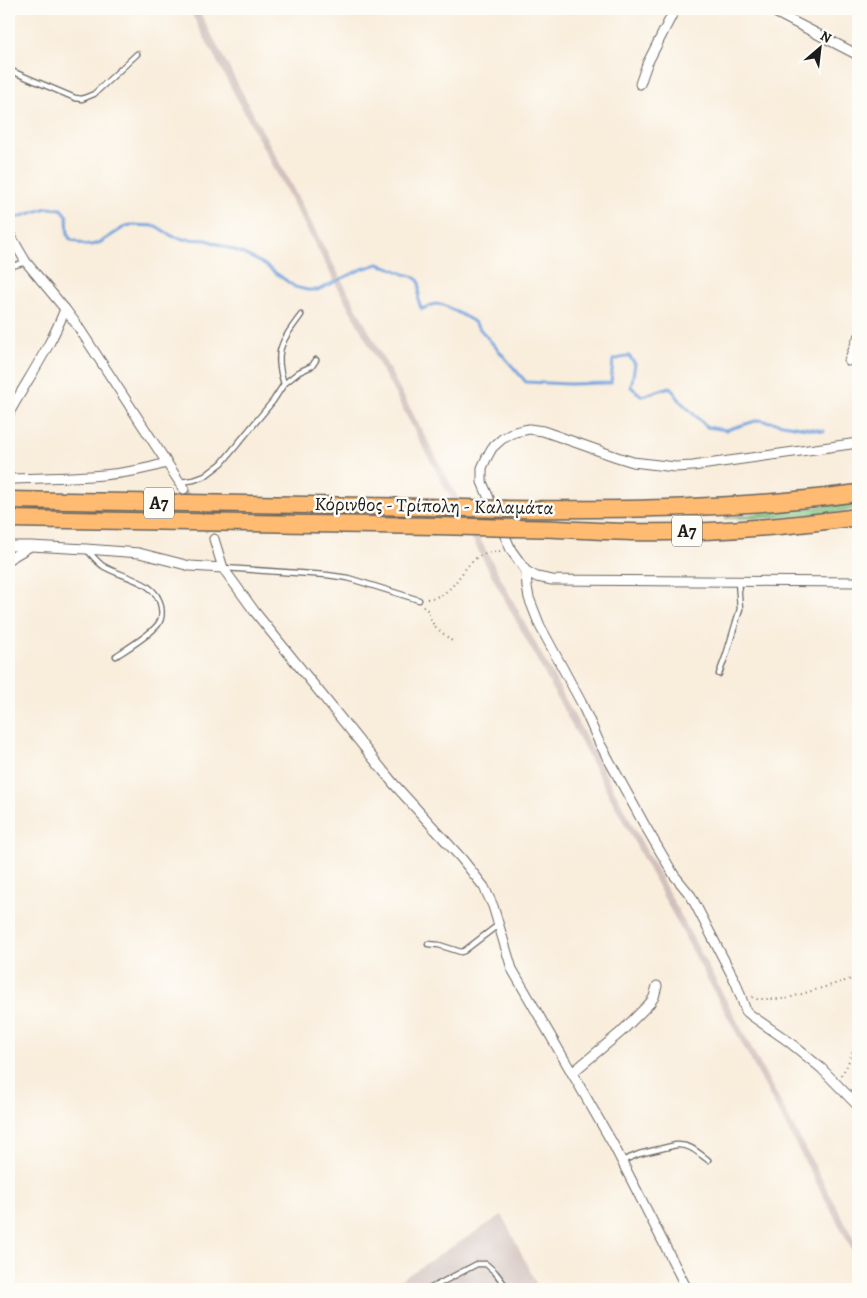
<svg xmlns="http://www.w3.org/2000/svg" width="867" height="1298" font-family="Alegreya,serif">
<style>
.industrial{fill:#d1c0bc}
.green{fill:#82c883;stroke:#4f7250}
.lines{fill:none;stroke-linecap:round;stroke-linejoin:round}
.stream{stroke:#73a3dd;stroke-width:3}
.street-tunnel{stroke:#cdc3b6;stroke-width:9;stroke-dasharray:9 4.5;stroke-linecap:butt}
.lane-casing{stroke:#69655f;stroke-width:7}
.street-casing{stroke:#69655f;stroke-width:11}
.highway-casing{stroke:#69655f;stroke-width:19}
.path{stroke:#69655f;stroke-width:2;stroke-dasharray:1 4;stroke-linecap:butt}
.lane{stroke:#fff;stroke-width:4.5}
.street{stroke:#fff;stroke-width:9}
.highway{stroke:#ffbb71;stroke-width:16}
.highway-bridge-casing{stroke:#69655f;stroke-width:19;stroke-linecap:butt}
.highway-bridge{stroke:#ffbb71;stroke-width:16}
.labels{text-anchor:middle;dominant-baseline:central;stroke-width:5;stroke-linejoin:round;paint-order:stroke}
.shield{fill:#fdfcf7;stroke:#605f5e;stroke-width:1}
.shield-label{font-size:18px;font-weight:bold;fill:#1c1c1c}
.street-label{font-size:19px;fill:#1c1c1c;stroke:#fdfcf7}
</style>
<rect width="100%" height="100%" fill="#fdfcf7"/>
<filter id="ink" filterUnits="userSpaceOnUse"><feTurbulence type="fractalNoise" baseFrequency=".02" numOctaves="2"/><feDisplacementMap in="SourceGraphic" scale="10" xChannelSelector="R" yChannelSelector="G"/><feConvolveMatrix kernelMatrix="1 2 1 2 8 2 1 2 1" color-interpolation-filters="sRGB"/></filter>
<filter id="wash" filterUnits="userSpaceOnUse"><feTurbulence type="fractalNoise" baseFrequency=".0096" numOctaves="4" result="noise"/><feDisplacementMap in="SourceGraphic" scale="20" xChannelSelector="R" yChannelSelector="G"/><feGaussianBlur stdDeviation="1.12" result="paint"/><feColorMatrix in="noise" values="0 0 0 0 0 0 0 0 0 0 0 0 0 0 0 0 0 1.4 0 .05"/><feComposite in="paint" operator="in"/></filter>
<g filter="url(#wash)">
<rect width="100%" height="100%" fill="#f9eddc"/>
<g class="industrial">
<polygon points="189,9 198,9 345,286 858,1247 858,1261"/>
<polygon points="502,1215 539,1289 386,1289"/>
</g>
<path class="green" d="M858,503V509C814,515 770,519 725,518L760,513Z"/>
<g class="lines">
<path class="stream" d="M9,220L47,208L61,209L67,216L68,235L70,239L85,245H92L101,242L126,226L131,225L156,226L172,236L183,239L207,240L244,254L262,263L295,287L307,290H318L362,269L378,264L391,268L404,274L412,276L419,281C421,291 415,300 422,309L435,304L444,305L473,321L526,382L569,384L611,383L613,360L629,356L635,364L631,387L642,396L670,387L682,403L707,427L726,430L759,420L824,431"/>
</g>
</g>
<g filter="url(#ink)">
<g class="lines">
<polyline class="street-tunnel" points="184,489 214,539"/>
<defs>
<g id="lane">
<polyline points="9,70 75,98 82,99 94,94 137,54"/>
<polyline points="9,267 26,262"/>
<path d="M284,384C273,351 282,341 301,315"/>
<polyline points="180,482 194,480 205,476 222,463 273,401 284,384 299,372 312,366 316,360"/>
<path d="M87,550C92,555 97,562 103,566C122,578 157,580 161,607C162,612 162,618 159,623C152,634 128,648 116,656"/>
<polyline points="224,568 327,575 348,578 419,600"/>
<polyline points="719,674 726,655 740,609 738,581"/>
<polyline points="428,944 439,945 461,952 464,951 498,925"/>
<path d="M622,1161L639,1154L676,1145C690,1144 697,1152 708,1160"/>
<polyline points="429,1289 477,1264 486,1264 495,1272 508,1289"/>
</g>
<g id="street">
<polyline points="769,9 858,55"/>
<polyline points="640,84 647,64 675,9"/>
<polyline points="9,233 26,262 65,309 77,325 184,489"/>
<polyline points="849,361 858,338"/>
<path d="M9,413C28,379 51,346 65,309"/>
<polyline points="858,443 693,466 675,467 633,462 617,457 543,431 529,429 515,432 502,439 492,448 486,459 482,468 482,482 511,550 526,571 537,577 552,580 858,582"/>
<path d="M9,479C61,477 116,479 166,463"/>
<polyline points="214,539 223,568 255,612 393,783 462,859 484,887 493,906 512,969 613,1144 687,1289"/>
<polyline points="9,546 31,546 86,549 139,553 190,566 223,568"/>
<polyline points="9,559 29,547"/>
<polyline points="526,571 527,587 529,598 540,626 581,702 599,742 644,824 674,875 691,896 736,983 746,1011 752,1016 788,1041 821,1068 858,1106"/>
<polyline points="572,1073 621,1032 650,1003 654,997 657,986"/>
</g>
<g id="highway">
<polyline points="9,500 425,507"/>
<path d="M505,509C623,510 741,509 858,493"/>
<polyline points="9,519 435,526"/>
<path d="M515,528C553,528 591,531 630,532C706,534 783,527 858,517"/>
</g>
</defs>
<use href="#lane" class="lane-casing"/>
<use href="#street" class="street-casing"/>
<use href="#highway" class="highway-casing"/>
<g class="path">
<path d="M427,599C457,595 458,570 478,557C485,552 494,552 502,551"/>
<polyline points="423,606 427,610 434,626 452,641"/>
<polyline points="752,997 757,999 785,999 858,977"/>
<polyline points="841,1075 846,1068 858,1039"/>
</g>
<use href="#lane" class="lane"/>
<use href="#street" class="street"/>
<use href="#highway" class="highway"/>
<defs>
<g id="highway-bridge">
<polyline points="425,507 505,509"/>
<polyline points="435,526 515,528"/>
</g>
</defs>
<use href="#highway-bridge" class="highway-bridge-casing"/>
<use href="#highway-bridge" class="highway-bridge"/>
</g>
</g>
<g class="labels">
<g class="shield">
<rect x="144" y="487.5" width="30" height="31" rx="4"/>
<rect x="672" y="515.5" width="30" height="31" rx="4"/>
</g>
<g class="shield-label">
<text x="159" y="503">Α7</text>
<text x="687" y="531">Α7</text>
</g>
<g class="street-label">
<text transform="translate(434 506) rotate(1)">Κόρινθος - Τρίπολη - Καλαμάτα</text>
</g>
</g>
<rect width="867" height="1298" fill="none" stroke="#fdfcf7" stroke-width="30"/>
<g transform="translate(820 48) rotate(28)" stroke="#fdfcf7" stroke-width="4" paint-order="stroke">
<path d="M0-4L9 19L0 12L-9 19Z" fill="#1c1c1c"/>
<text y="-8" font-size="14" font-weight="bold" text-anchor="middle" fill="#1c1c1c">N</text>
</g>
</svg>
